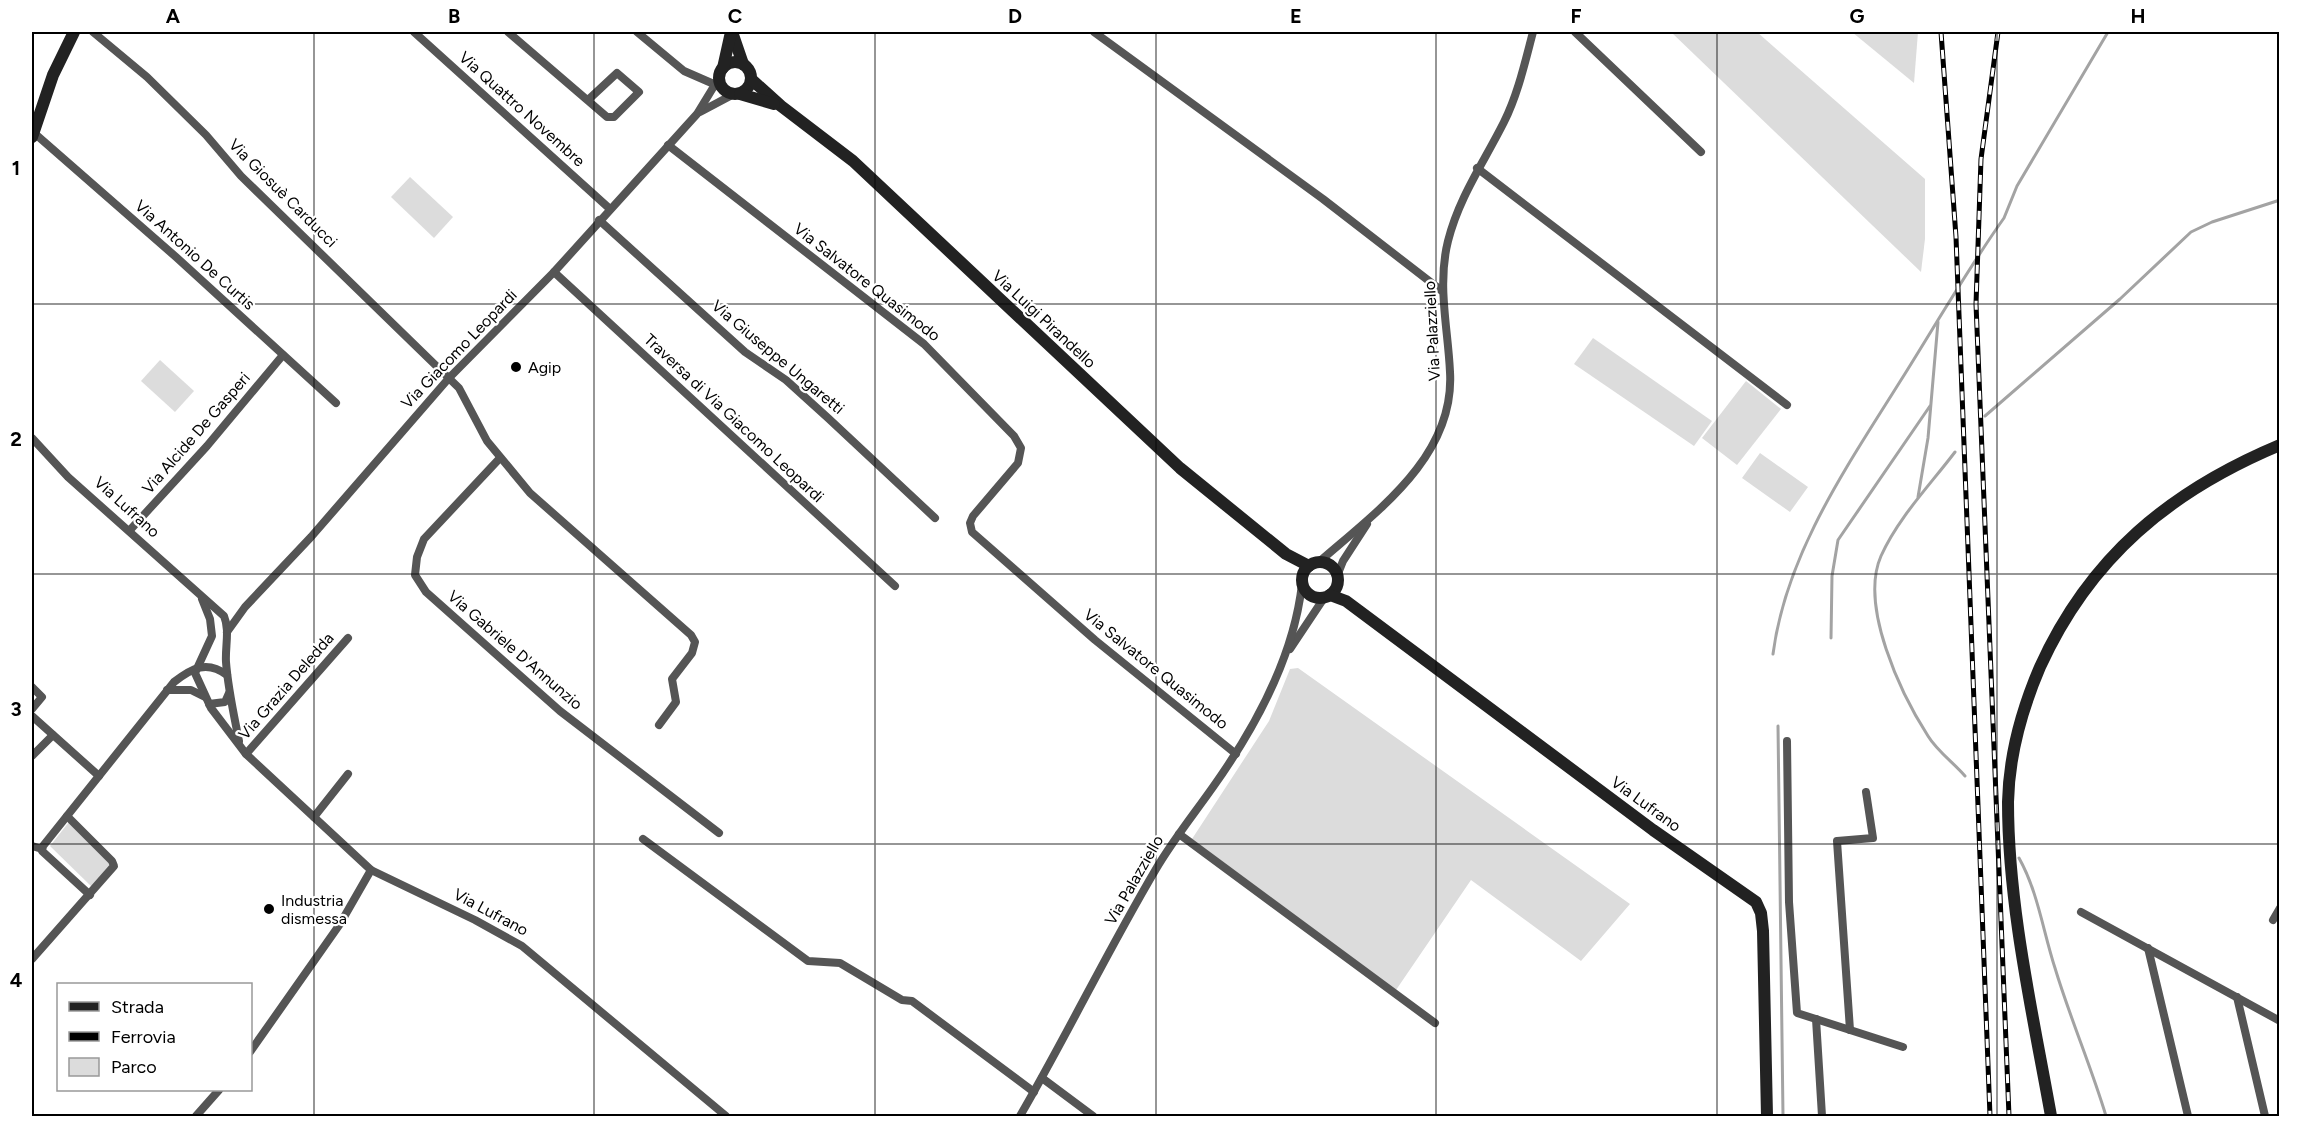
<svg xmlns="http://www.w3.org/2000/svg" width="2311" height="1148" font-family="Figtree,sans-serif">
<style>
.green{fill:#dcdcdc}
.lines{fill:none;stroke-linecap:round;stroke-linejoin:round}
.stream{stroke:#a3a3a3;stroke-width:3}
.street{stroke:#555;stroke-width:8}
.secondary{stroke:#222;stroke-width:12}
.rail-casing{stroke:#000;stroke-width:5}
.rail{stroke:#fff;stroke-width:3;stroke-dasharray:9;stroke-linecap:butt}
.grid{fill:none;stroke:#000;stroke-width:1.5;stroke-opacity:0.55}
.poi-dot{fill:#000;stroke:#fff;stroke-width:2}
.labels{text-anchor:middle;dominant-baseline:central;stroke-width:4.5;stroke-linejoin:round;paint-order:stroke}
.street-label{font-size:16px;fill:#000;stroke:#fff}
.poi-label{font-size:16px;fill:#000;stroke:#fff;text-anchor:start}
.neatline{fill:none;stroke:#000;stroke-width:2}
.grid-label{font-size:20px;text-anchor:middle;font-weight:bold;fill:#000}
</style>
<rect width="100%" height="100%" fill="#fff"/>
<g class="green">
<polygon points="1671,32 1757,32 1925,179 1925,239 1921,272"/>
<polygon points="1852,32 1918,32 1914,83"/>
<polygon points="410,177 453,217 434,238 391,197"/>
<polygon points="1593,338 1712,421 1694,446 1574,364"/>
<polygon points="160,360 194,391 175,412 141,381"/>
<polygon points="1746,381 1781,409 1737,465 1702,438"/>
<polygon points="1760,453 1808,487 1790,512 1742,478"/>
<polygon points="1298,668 1630,904 1581,961 1471,880 1396,990 1192,839 1269,721 1290,669"/>
<polygon points="69,822 111,864 93,888 50,846"/>
</g>
<g class="lines">
<g class="stream">
<polyline points="1985,416 2120,299 2191,232 2212,222 2280,200"/>
<path d="M1955,452C1930,485 1898,518 1881,556C1859,606 1901,694 1928,736C1937,751 1954,763 1965,776"/>
<polyline points="1918,497 1928,438 1938,322"/>
<polyline points="1831,638 1832,576 1838,540 1930,406"/>
<path d="M1773,654C1786,553 1848,465 1901,380C1935,326 1967,270 2004,218L2017,186L2108,32"/>
<polyline points="1778,726 1783,1116"/>
<path d="M2019,858C2038,892 2043,931 2055,968C2070,1018 2091,1066 2106,1116"/>
</g>
<g class="street">
<polyline points="93,32 147,77 206,135 241,176 459,388 487,441 530,493 691,635 695,642 692,653 672,679 676,702 659,725"/>
<polyline points="414,32 610,209"/>
<polyline points="508,32 607,117 614,117 639,92 617,73 588,100"/>
<polyline points="637,32 684,71 723,88"/>
<polyline points="1094,32 1323,199 1442,291"/>
<polyline points="1575,32 1701,152"/>
<polyline points="700,112 734,94"/>
<polyline points="33,132 176,257 336,403"/>
<polyline points="668,145 924,344 1014,436 1021,448 1018,463 973,516 970,523 972,532 1095,640 1236,754"/>
<polyline points="1477,168 1787,405"/>
<polyline points="599,220 745,352 786,380 828,418 935,518"/>
<polyline points="554,272 895,586"/>
<path d="M32,438L68,477L224,616C230,630 225,647 226,662C228,689 234,715 239,741"/>
<polyline points="500,458 424,539 417,557 415,575 426,592 560,711 719,833"/>
<polyline points="130,530 207,446 283,355"/>
<path d="M1319,562C1376,512 1455,457 1450,372C1448,328 1437,285 1448,241C1459,197 1484,162 1504,122C1518,94 1525,62 1533,32"/>
<polyline points="1337,576 1343,561 1367,524"/>
<polyline points="202,599 210,619 212,636 195,673 211,708 246,754 371,870 475,920 522,946 726,1116"/>
<polyline points="227,632 245,607 311,537 449,378 554,272 697,114 719,78"/>
<polyline points="1290,649 1324,598"/>
<polyline points="32,687 42,697 32,709"/>
<polyline points="167,690 191,690 205,697"/>
<polyline points="209,704 225,702 229,693"/>
<polyline points="32,716 99,776"/>
<polyline points="1787,741 1789,902 1797,1013 1903,1047"/>
<polyline points="246,754 348,638"/>
<polyline points="32,756 53,735"/>
<polyline points="314,817 348,774"/>
<polyline points="1179,834 1435,1023"/>
<polyline points="643,839 808,961 840,963 902,1000 912,1001 1034,1092"/>
<polyline points="32,846 42,849"/>
<path d="M90,895L42,851L43,846L174,682C192,668 207,660 227,675"/>
<polyline points="2081,912 2280,1021"/>
<polyline points="2273,920 2280,908"/>
<polyline points="2148,948 2188,1116"/>
<polyline points="32,959 114,866 112,861 67,816"/>
<polyline points="2237,997 2265,1116"/>
<polyline points="1816,1019 1822,1116"/>
<polyline points="1850,1030 1837,841 1873,838 1866,792"/>
<polyline points="250,1052 340,924 371,870"/>
<polyline points="1042,1078 1093,1116"/>
<polyline points="196,1116 219,1090"/>
<path d="M1020,1116C1067,1035 1108,950 1156,869C1173,840 1194,814 1213,787C1255,728 1294,656 1302,584"/>
</g>
<g class="secondary">
<polyline points="732,32 743,64"/>
<circle cx="735" cy="78" r="16"/>
<polyline points="723,68 731,32"/>
<polyline points="751,79 781,106 853,161 1180,468 1286,554 1309,566"/>
<polyline points="740,94 774,104"/>
<polyline points="32,137 53,75 74,32"/>
<circle cx="1320" cy="580" r="18"/>
<polyline points="1330,595 1346,601 1653,830 1756,902 1761,913 1763,931 1767,1116"/>
<path d="M2051,1116C2033,1015 2008,906 2008,802C2009,756 2022,709 2040,667C2090,557 2170,491 2280,445"/>
</g>
<defs>
<g id="rail">
<polyline points="1941,32 1956,237 1990,1116"/>
<polyline points="1998,32 1981,159 1976,304 2009,1116"/>
</g>
</defs>
<use href="#rail" class="rail-casing"/>
<use href="#rail" class="rail"/>
</g>
<path class="grid" d="M314,32V1116M594,32V1116M875,32V1116M1156,32V1116M1436,32V1116M1717,32V1116M1997,32V1116M32,304H2280M32,574H2280M32,844H2280"/>
<g class="poi-dot">
<circle cx="516" cy="367" r="6"/>
<circle cx="269" cy="909" r="6"/>
</g>
<g class="labels">
<g class="street-label">
<text transform="translate(522 109) rotate(42)">Via Quattro Novembre</text>
<text transform="translate(283 193) rotate(45)">Via Giosuè Carducci</text>
<text transform="translate(195 255) rotate(42)">Via Antonio De Curtis</text>
<text transform="translate(867 282) rotate(38)">Via Salvatore Quasimodo</text>
<text transform="translate(1044 319) rotate(43)">Via Luigi Pirandello</text>
<text transform="translate(1432 331) rotate(-93)">Via Palazziello</text>
<text transform="translate(459 349) rotate(-46)">Via Giacomo Leopardi</text>
<text transform="translate(778 357) rotate(40)">Via Giuseppe Ungaretti</text>
<text transform="translate(734 418) rotate(43)">Traversa di Via Giacomo Leopardi</text>
<text transform="translate(196 433) rotate(-49)">Via Alcide De Gasperi</text>
<text transform="translate(127 507) rotate(42)">Via Lufrano</text>
<text transform="translate(515 650) rotate(41)">Via Gabriele D'Annunzio</text>
<text transform="translate(1156 669) rotate(39)">Via Salvatore Quasimodo</text>
<text transform="translate(286 686) rotate(-49)">Via Grazia Deledda</text>
<text transform="translate(1646 804) rotate(36)">Via Lufrano</text>
<text transform="translate(1134 880) rotate(-60)">Via Palazziello</text>
<text transform="translate(491 912) rotate(28)">Via Lufrano</text>
</g>
<g class="poi-label">
<text x="528" y="367">Agip</text>
<text x="281" y="900">Industria<tspan x="281" dy="18">dismessa</tspan></text>
</g>
</g>
<rect width="2311" height="1148" fill="none" stroke="#ffffff" stroke-width="66"/>
<rect x="57" y="983" width="195" height="108" fill="#ffffff" stroke="#999999" stroke-width="1.5"/>
<rect x="69" y="1002" width="30" height="9" fill="#222222" stroke="#999999" stroke-width="1.5"/>
<text x="111" y="1013" font-size="18" fill="#000000">Strada</text>
<rect x="69" y="1032" width="30" height="9" fill="#000000" stroke="#999999" stroke-width="1.5"/>
<text x="111" y="1043" font-size="18" fill="#000000">Ferrovia</text>
<rect x="69" y="1058" width="30" height="18" fill="#dcdcdc" stroke="#999999" stroke-width="1.5"/>
<text x="111" y="1073" font-size="18" fill="#000000">Parco</text>
<rect x="33" y="33" width="2245" height="1082" class="neatline"/>
<g class="grid-label">
<text x="173" y="23">A</text>
<text x="454" y="23">B</text>
<text x="735" y="23">C</text>
<text x="1015" y="23">D</text>
<text x="1296" y="23">E</text>
<text x="1576" y="23">F</text>
<text x="1857" y="23">G</text>
<text x="2138" y="23">H</text>
<text x="16" y="175">1</text>
<text x="16" y="446">2</text>
<text x="16" y="716">3</text>
<text x="16" y="987">4</text>
</g>
</svg>
